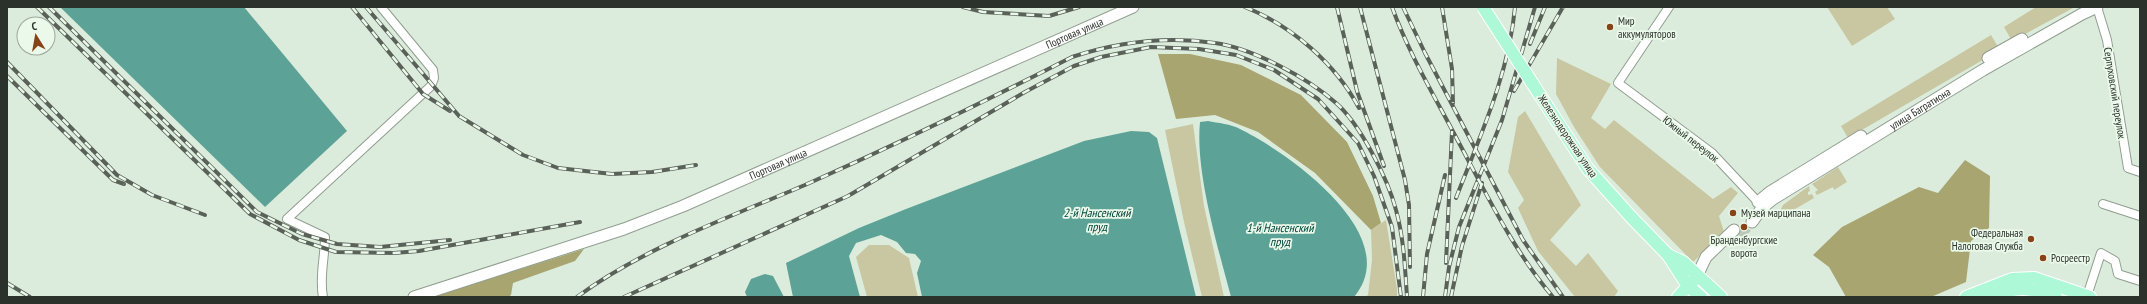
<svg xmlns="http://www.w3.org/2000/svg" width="2147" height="304" font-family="'PT Sans Narrow',sans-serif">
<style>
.green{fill:#c8c7a1}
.forest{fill:#a8a570}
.water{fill:#5da296}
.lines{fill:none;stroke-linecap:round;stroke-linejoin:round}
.secondary-tunnel{stroke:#b9c7b9;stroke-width:11;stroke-dasharray:11 5.5;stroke-linecap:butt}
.minor-casing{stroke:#909e8f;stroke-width:10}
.secondary-casing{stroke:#909e8f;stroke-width:13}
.primary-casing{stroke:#fff;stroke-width:14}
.minor{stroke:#fff;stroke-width:8}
.secondary{stroke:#fff;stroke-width:11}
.primary{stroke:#acf8d7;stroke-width:12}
.rail-casing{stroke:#596159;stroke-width:4}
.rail{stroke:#eaf9e9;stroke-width:2.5;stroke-dasharray:8;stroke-linecap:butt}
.primary-bridge-casing{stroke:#fff;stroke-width:14;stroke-linecap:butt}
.primary-bridge{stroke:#acf8d7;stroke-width:12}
.poi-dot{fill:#874317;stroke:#eaf9e9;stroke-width:1.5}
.labels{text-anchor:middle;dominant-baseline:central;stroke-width:3.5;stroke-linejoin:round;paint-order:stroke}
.poi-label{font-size:11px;fill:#2b312b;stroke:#eaf9e9;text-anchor:start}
.street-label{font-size:11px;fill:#2b312b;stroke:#eaf9e9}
.water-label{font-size:12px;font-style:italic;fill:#02453d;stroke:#eaf9e9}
</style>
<rect width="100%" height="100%" fill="#dcecdc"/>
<g class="green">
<polygon points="1827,7 1887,7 1895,19 1852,46"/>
<polygon points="2036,7 2075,7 2012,41 2004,27"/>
<polygon points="1991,35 2000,50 1848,138 1841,126"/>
<polygon points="1557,58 1611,84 1591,118 1605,129 1614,120 1713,199 1731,187 1738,193 1719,216 1724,232 1693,262 1600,167 1574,127 1556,94"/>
<polygon points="1525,111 1581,205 1550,240 1576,266 1588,253 1618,291 1614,297 1575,297 1538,251 1518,208 1524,200 1508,172 1518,117"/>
<polygon points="1193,124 1204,206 1224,297 1202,297 1184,222 1165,130"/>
<polygon points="1838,167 1847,182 1834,190 1833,187 1817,195 1815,192 1818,190 1812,184"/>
<polygon points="1809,186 1810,191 1808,192 1808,195 1812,194 1814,198 1783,216 1780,211 1783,205"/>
<polygon points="1386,220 1397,289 1397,297 1365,297 1368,295 1372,260 1371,230"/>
<polygon points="869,245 889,245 909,258 918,297 867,297 856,257"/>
</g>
<g class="forest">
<polygon points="1158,54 1190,54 1241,65 1301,95 1347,142 1373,196 1381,223 1371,230 1315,173 1258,132 1215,115 1176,119"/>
<polygon points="1965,160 1990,176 1989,228 1971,241 1966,282 1931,297 1846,297 1829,267 1813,255 1842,227 1919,187 1938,193"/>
<polygon points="584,249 575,261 513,283 511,295 508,297 432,297"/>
</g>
<g class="water">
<polygon points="60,7 244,7 347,131 265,207"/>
<path d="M1208,121C1218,123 1231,124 1240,129C1287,152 1406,235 1354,297H1231C1218,247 1195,172 1200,122Z"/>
<polygon points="1131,131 1149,132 1157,138 1196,297 922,297 917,273 921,261 915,254 906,253 897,242 881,235 856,243 849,256 860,297 793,297 786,263 859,228 906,209 1084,141"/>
<polygon points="765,274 773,276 784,297 747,297 745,292 751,279"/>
</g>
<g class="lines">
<polyline class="secondary-tunnel" points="1739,235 1752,222"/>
<defs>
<g id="minor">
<polyline points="1669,7 1618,83 1712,153 1758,202"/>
<polyline points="2097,7 2107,40 2128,168 2140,172"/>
<polyline points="2103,204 2140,216"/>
<polyline points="2087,296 2101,253 2115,261 2118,274 2140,281"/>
<path d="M323,297C319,277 325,257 325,237L287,219L431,86L434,78L433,70L381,7"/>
</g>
<g id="secondary">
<polyline points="1988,58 2022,39"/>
<polyline points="1758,202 1770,192 1861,136"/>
<path id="s1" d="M1752,222L1762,208L1773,199L1983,70L2082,14L2097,7"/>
<polyline points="1697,276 1706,257 1734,230"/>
<path id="s2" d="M414,297L624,229L683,206L1133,7"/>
</g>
<g id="primary">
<polyline points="1549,109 1588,169 1632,218 1668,255 1688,286 1701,297"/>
<polyline points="1668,255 1683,262 1721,297"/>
<polyline points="1678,297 1694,280"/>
<polyline points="1966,297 2012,279 2034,278 2090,297"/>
<path d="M1990,297C2018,286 2029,287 2056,297"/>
</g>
</defs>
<use href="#minor" class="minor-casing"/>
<use href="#secondary" class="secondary-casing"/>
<use href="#primary" class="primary-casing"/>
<use href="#minor" class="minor"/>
<use href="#secondary" class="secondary"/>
<use href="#primary" class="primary"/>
<defs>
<g id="rail">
<polyline points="37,7 250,214 299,240 336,252 394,253 419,251 580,222"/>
<polyline points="49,7 257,212 302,234 337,244 380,247 450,240"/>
<polyline points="352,7 423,94 450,111"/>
<polyline points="366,7 459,116 523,155 558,168 612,174 652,172 696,165"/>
<polyline points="963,7 983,12 1049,16 1079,7"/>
<path d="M1245,7C1292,26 1335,63 1359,108"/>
<polyline points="1337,7 1357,91 1384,166"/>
<polyline points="1360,7 1405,180 1409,205 1410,267"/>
<path d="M1392,7C1409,54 1435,97 1458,141C1487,195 1513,250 1553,297"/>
<polyline points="1403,7 1425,53 1523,240 1563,297"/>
<polyline points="1442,7 1452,69 1453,103"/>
<polyline points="1530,44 1545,7"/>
<polyline points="7,62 117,175 152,195 205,215"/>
<polyline points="7,76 113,180 124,184"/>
<polyline points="1514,91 1563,7"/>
<path d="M1456,198C1480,136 1509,74 1515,7"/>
<polyline points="1446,263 1452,131"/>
<polyline points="7,283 30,297"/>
<path d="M577,297C643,248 730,217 805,185C895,145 984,102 1072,57C1118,42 1167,36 1215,43C1252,48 1308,78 1336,103C1360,124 1388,179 1396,210C1404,239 1405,268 1407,297"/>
<polyline points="624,297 848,196 1025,92 1074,66 1101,57 1151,47 1199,49 1236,55 1274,70 1318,99 1358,143 1374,176 1392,227 1401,297"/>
<polyline points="1423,297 1427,254 1445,175"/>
<polyline points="1445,297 1449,267 1459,227 1502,120 1535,7"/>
<polyline points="1451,297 1462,246 1482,183"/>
</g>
</defs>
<use href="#rail" class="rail-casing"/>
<use href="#rail" class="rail"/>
<defs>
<polyline id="primary-bridge" points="1483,7 1549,109"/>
</defs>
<use href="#primary-bridge" class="primary-bridge-casing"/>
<use href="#primary-bridge" class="primary-bridge"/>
</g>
<g class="poi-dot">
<circle cx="1610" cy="27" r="4"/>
<circle cx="1733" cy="213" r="4"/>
<circle cx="1744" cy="227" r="4"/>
<circle cx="2031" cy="239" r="4"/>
<circle cx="2043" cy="258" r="4"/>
</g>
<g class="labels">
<g class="poi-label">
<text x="1618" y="21">Мир<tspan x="1618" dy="13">аккумуляторов</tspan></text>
<text x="1741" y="213">Музей марципана</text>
<text x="2023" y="233" text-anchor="end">Федеральная<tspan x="2023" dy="13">Налоговая Служба</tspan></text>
<text x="1744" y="240" text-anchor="middle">Бранденбургские<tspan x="1744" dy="13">ворота</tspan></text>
<text x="2051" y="258">Росреестр</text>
</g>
<g class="street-label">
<text stroke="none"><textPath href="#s2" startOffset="712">Портовая улица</textPath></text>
<text transform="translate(2115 93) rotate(81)">Серпуховский переулок</text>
<text stroke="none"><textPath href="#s1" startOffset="204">улица Багратиона</textPath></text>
<text transform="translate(1568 136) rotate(56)">Железнодорожная улица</text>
<text transform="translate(1691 139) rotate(38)">Южный переулок</text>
<text stroke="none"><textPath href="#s2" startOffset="388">Портовая улица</textPath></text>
</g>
<g class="water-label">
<text x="1097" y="212">2-й Нансенский<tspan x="1097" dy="14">пруд</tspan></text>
<text x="1280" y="227">1-й Нансенский<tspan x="1280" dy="14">пруд</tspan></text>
</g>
</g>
<rect width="2147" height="304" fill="none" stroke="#2b312b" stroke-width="16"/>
<g transform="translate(36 36) rotate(349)"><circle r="19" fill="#eaf9e9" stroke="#9ea99d"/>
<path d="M0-3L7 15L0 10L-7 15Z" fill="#874317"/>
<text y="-6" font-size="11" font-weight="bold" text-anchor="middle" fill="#2b312b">С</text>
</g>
</svg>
